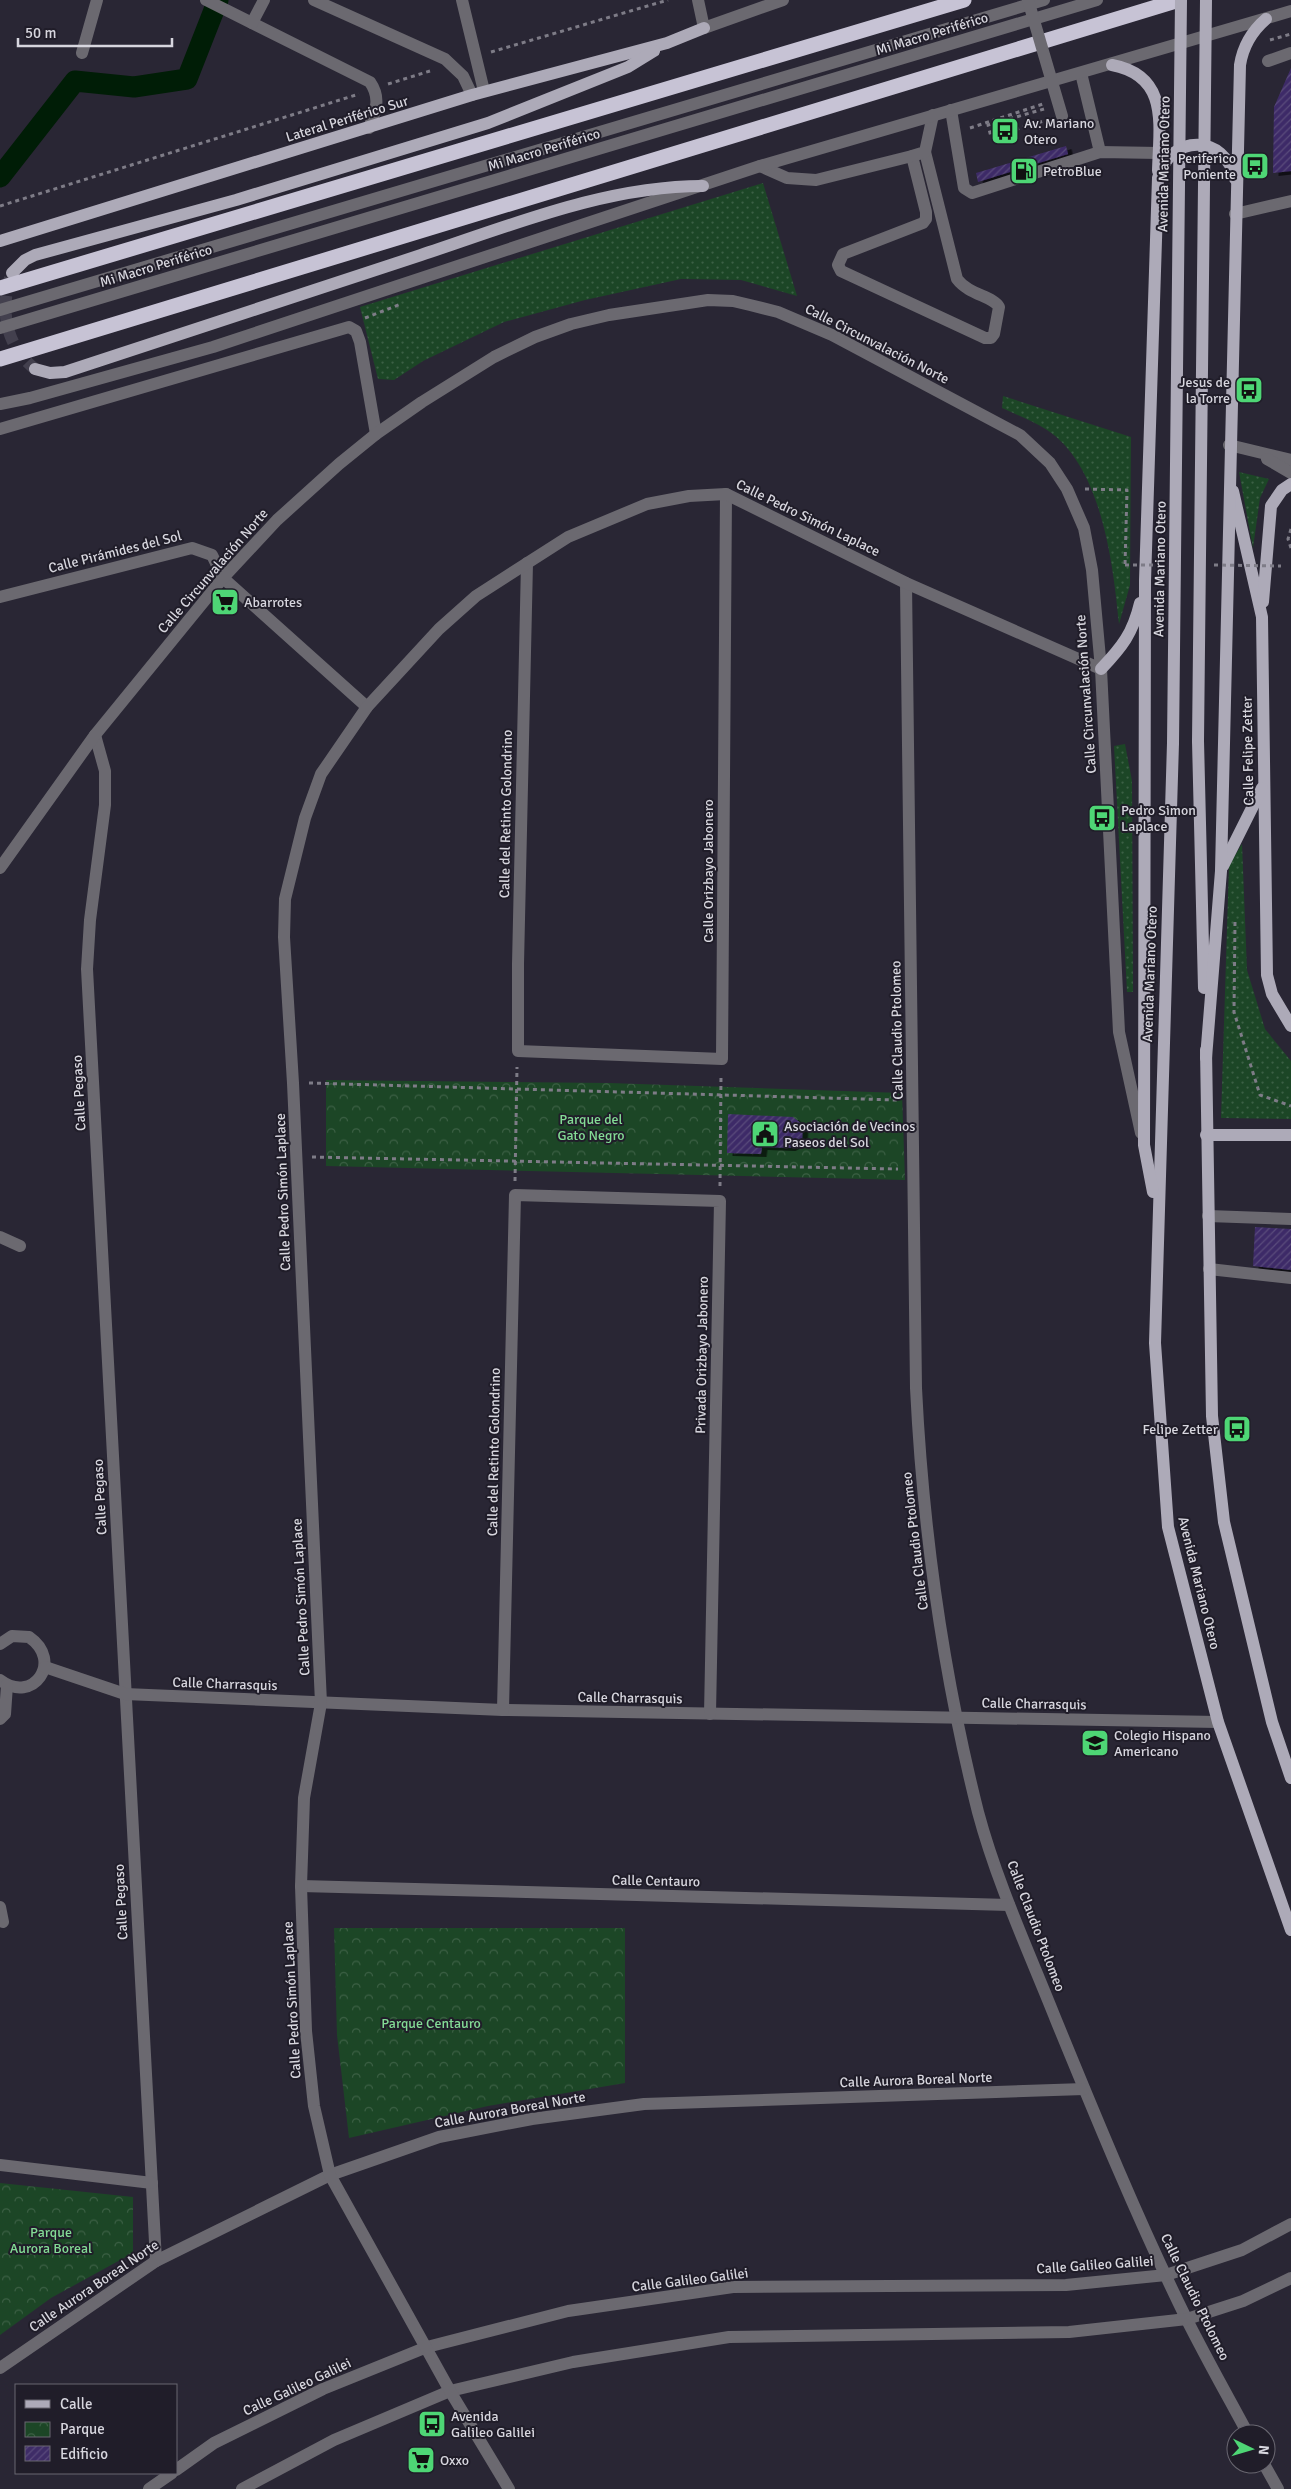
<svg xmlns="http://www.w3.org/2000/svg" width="1291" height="2489" font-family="Signika,sans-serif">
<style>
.park{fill:url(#park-crowns)}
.garden{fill:url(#garden-dots)}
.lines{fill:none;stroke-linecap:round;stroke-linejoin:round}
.canal{stroke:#001d06;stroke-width:21}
.building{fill:url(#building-hatch);filter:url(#shadow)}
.major-tunnel{stroke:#43404e;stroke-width:12;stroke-dasharray:12 6;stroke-linecap:butt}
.path{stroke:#7e7c87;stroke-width:3;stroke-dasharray:4 4;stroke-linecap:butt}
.minor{stroke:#6b6970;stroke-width:12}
.major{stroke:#adaab8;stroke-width:12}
.highway{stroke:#c7c3d5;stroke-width:15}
.path-bridge{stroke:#7e7c87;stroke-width:3;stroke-dasharray:4 4;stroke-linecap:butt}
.minor-bridge{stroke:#6b6970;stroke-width:12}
.major-bridge{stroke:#adaab8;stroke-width:12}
.labels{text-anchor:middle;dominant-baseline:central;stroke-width:4;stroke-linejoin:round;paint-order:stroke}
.street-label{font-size:14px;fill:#d7d6de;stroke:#201d29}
.poi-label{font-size:14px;fill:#d7d6de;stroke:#201d29;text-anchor:start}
.park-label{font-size:14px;fill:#83db95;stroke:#201d29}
</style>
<defs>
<pattern id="park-crowns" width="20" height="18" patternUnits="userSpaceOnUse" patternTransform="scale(1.25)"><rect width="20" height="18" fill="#1c4626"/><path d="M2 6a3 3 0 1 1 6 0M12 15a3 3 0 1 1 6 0" fill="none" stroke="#3c6045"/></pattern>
<pattern id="garden-dots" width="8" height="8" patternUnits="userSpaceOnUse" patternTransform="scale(1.25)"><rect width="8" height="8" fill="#1c4626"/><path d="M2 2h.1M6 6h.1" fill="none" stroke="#3c6045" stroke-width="1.8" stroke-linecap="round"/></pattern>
<pattern id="building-hatch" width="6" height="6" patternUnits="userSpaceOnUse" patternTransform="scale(1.25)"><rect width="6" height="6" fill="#3e2c67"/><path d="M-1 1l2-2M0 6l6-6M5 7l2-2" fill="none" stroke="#594a7c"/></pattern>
<filter id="shadow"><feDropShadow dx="5.5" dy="3" stdDeviation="0" flood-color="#0009"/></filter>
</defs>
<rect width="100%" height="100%" fill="#292634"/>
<g class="park">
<polygon points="326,1080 609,1083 902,1093 905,1180 326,1166"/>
<polygon points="334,1928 625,1928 625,2083 488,2106 349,2138 337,2035"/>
<polygon points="0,2183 133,2197 133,2253 51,2298 0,2335"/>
</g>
<g class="garden">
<polygon points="763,183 797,296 741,280 681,279 585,300 504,322 423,361 394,380 378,379 360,307"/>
<path d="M1003,396L1131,437L1130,585L1119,624C1113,564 1102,466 1047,430C1033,421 1017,415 1002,408Z"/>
<polygon points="1239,472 1269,479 1260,498 1253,548"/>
<polygon points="1125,744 1132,781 1133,992 1127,992 1114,746"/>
<polygon points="1242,844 1247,970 1265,1029 1291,1061 1291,1119 1221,1118 1229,865"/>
</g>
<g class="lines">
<polyline class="canal" points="0,177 75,81 134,87 187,79 218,0"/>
</g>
<g class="building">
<polygon points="1291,68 1291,171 1273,173 1274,107"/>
<polygon points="1066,146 1068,154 978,182 976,173"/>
<polygon points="728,1114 793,1117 803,1125 802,1142 790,1148 762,1147 761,1154 727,1153"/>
<polygon points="1255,1227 1291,1229 1291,1270 1253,1266"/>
</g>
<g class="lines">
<path class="major-tunnel" d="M10,278C0,312 6,346 35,369"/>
<g class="path">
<polyline points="1270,40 1291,34"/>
<polyline points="491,52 668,0"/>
<polyline points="388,84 430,71"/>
<polyline points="1044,109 988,125 991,137 1047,120"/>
<polyline points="970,128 1043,104"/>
<polyline points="0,206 359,94"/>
<polyline points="365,318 401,304"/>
<polyline points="1085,489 1127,490 1125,565"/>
<polyline points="1291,529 1288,539 1291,548"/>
<polyline points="1235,922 1234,1012 1260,1095 1291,1106"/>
<polyline points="309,1083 897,1100"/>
<polyline points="312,1157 898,1169"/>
<polyline points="515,1181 517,1067"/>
<polyline points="720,1186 721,1075"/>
</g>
<g class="minor">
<path d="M206,0L370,82C381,98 376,110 369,128"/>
<polyline points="314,0 445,59 463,76 472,95"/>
<polyline points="462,0 484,91"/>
<polyline points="698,0 704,28 783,0"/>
<polyline points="252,23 264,0"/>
<polyline points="82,53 97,0"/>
<polyline points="1268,61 1291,53"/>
<polyline points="1081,73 1100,152"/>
<polyline points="951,110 964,188 972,193 1100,152 1159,153"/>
<path d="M912,156L926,212V219L923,223L843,254L838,265L841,271L985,338H991L994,334L999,307C993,296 969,295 957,279L925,152"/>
<polyline points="760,166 787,178 816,180 912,156 925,152 933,115"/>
<polyline points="1235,214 1291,201"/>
<polyline points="0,310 1044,0"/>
<polyline points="0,328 1097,0"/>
<polyline points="0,404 30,398 213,347 760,166 1291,11"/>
<polyline points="0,429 349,327 356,331 360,342 376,434"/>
<polyline points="1229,445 1291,460"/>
<polyline points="1267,459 1291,473"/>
<polyline points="527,563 518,964 518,1051 722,1059 726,494"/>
<path d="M906,583L916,1388C923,1531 943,1673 978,1812C997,1883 1029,1952 1056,2020C1097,2120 1138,2220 1185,2316C1205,2356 1227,2395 1248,2434"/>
<polyline points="0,597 192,548 212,555 223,578 367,707"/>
<polyline points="95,735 105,771 105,805 90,920 87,969 156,2261"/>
<polyline points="0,868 95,735 223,578 277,520 339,464 376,434 422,402 494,357 535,337 571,324 609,315 708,300 733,301 750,305 778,312 832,335 1020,435 1050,463 1067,489 1084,528 1092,570 1101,669 1119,1032 1141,1133"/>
<polyline points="1208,1216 1291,1219"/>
<polyline points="0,1237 20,1246"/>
<polyline points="1209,1269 1291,1278"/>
<path d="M0,1644L12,1636L29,1637C64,1661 33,1705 0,1680"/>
<polyline points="45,1667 125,1694 503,1710 1218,1722"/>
<polyline points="503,1710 515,1195 720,1201 710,1714"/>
<polyline points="0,1719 5,1714 7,1685"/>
<polyline points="301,1886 1009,1905"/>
<polyline points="0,1907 3,1922"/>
<polyline points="0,2165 152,2183"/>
<polyline points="0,2368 156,2261 330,2175 439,2137 532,2119 644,2104 1084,2089"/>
<polyline points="1264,2464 1278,2489"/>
<polyline points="176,2470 214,2443 323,2389 427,2347 568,2311 733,2287 1066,2285 1166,2275 1242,2250 1291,2224"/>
<polyline points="149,2489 172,2473"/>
<polyline points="242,2489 334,2440 450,2391 573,2362 729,2337 1069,2332 1187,2319 1243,2301 1291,2278"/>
<polyline points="509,2489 450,2391 330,2175 314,2106 306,2031 301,1886 304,1798 321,1703 293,1083 284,937 285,899 305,818 321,774 367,707 439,629 476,596 568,537 647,504 689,496 726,494 906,583 1101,669"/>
</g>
<g class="major">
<path d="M1112,65C1170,76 1159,126 1158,171"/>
<polyline points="0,241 472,95 667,43 704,28"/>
<polyline points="12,273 25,260 35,255 236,200 488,123 628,67 654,51"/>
<path d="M35,369L50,373L65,372C183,333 302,294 421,255C512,225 606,186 703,186"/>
<polyline points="1233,491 1262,617 1267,975 1272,994 1291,1026"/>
<polyline points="1263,602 1271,506 1282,490 1291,484"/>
<path d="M1101,669C1122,647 1133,633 1140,603"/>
<polyline points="1198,741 1204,988"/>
<polyline points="1173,743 1155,1343 1168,1527 1218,1722 1291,1930"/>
<polyline points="1223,866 1262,788"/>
<polyline points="1206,1050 1212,1416 1224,1522 1272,1722 1291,1778"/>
<path d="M1206,1058L1221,871L1240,65C1243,46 1251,32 1266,19"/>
<polyline points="1206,1135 1291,1135"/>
<path d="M1153,1192L1144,1145L1145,581L1158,178C1171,133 1225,134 1235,179"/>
</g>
<g class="highway">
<polyline points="0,288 964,0"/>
<polyline points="0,359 1179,0"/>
</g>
<g class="path-bridge">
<polyline points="1125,565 1161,565"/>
<polyline points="1214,565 1281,566"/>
</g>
<polyline class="minor-bridge" points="1028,0 1062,116"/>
<g class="major-bridge">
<polyline points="1198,741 1206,0"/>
<polyline points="1173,743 1181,0"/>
</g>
</g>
<defs>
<symbol id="bus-square" viewBox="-11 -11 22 22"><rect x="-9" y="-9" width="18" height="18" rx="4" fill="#4ed675" stroke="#201d29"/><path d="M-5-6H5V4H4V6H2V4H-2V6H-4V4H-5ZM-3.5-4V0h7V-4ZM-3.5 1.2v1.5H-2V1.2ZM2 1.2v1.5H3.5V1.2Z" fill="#111"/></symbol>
<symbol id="fuel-square" viewBox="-11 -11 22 22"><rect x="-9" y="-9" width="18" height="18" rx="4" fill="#4ed675" stroke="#201d29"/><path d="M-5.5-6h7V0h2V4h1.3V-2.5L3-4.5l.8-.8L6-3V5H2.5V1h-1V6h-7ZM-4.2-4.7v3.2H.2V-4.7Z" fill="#111"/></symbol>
<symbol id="supermarket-square" viewBox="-11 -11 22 22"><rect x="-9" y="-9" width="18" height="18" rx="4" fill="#4ed675" stroke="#201d29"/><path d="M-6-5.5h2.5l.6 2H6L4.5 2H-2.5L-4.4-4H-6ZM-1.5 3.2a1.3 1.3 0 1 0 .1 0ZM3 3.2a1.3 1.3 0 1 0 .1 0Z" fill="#111"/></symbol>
<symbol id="civic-square" viewBox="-11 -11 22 22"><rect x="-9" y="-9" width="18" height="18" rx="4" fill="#4ed675" stroke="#201d29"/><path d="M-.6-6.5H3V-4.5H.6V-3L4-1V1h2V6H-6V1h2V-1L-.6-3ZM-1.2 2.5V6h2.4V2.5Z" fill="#111"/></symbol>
<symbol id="school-square" viewBox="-11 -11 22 22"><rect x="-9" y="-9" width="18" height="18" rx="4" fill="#4ed675" stroke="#201d29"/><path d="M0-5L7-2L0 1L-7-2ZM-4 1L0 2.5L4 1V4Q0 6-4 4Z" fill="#111"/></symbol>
</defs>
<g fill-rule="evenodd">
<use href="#bus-square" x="989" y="115" width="32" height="32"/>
<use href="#bus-square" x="1239" y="150" width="32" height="32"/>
<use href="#fuel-square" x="1008" y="155" width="32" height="32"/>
<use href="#bus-square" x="1233" y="374" width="32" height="32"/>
<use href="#supermarket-square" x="209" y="586" width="32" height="32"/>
<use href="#bus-square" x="1086" y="802" width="32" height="32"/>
<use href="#civic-square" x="749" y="1118" width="32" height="32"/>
<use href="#bus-square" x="1221" y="1413" width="32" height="32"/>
<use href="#school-square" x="1079" y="1727" width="32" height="32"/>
<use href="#bus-square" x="416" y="2408" width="32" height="32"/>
<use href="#supermarket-square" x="405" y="2444" width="32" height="32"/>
</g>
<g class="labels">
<g class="street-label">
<text transform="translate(932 34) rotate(-17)">Mi Macro Periférico</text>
<text transform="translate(347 119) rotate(-17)">Lateral Periférico Sur</text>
<text transform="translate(544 150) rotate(-17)">Mi Macro Periférico</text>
<text transform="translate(1164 164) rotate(-89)">Avenida Mariano Otero</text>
<text transform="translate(156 266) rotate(-17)">Mi Macro Periférico</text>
<text transform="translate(877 344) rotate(27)">Calle Circunvalación Norte</text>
<text transform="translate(808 518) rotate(26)">Calle Pedro Simón Laplace</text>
<text transform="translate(115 552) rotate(-14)">Calle Pirámides del Sol</text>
<text transform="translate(1160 569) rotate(-89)">Avenida Mariano Otero</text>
<text transform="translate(213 571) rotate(-49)">Calle Circunvalación Norte</text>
<text transform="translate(1086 694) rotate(-94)">Calle Circunvalación Norte</text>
<text transform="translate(1248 751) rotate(-91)">Calle Felipe Zetter</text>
<text transform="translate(506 814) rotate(-89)">Calle del Retinto Golondrino</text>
<text transform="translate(708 871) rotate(-90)">Calle Orizbayo Jabonero</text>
<text transform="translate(1150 974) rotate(-88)">Avenida Mariano Otero</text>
<text transform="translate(897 1030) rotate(-91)">Calle Claudio Ptolomeo</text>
<text transform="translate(79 1093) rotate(-93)">Calle Pegaso</text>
<text transform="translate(283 1192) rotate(-92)">Calle Pedro Simón Laplace</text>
<text transform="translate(702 1355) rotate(-89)">Privada Orizbayo Jabonero</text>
<text transform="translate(494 1452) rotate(-89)">Calle del Retinto Golondrino</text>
<text transform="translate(100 1497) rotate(-93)">Calle Pegaso</text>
<text transform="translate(915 1541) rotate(-97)">Calle Claudio Ptolomeo</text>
<text transform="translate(1199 1583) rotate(76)">Avenida Mariano Otero</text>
<text transform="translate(301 1597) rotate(-93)">Calle Pedro Simón Laplace</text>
<text transform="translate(225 1684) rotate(2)">Calle Charrasquis</text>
<text transform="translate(630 1698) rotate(1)">Calle Charrasquis</text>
<text transform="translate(1034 1704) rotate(1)">Calle Charrasquis</text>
<text transform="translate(656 1881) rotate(1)">Calle Centauro</text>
<text transform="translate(121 1902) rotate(-93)">Calle Pegaso</text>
<text transform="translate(1036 1926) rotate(69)">Calle Claudio Ptolomeo</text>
<text transform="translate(292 2000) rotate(-93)">Calle Pedro Simón Laplace</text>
<text transform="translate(916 2080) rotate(-2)">Calle Aurora Boreal Norte</text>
<text transform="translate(510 2110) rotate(-10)">Calle Aurora Boreal Norte</text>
<text transform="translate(1095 2265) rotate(-4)">Calle Galileo Galilei</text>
<text transform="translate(690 2280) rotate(-7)">Calle Galileo Galilei</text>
<text transform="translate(94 2286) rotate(-34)">Calle Aurora Boreal Norte</text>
<text transform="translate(1195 2297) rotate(64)">Calle Claudio Ptolomeo</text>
<text transform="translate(297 2387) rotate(-25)">Calle Galileo Galilei</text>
</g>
<g class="poi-label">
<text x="1024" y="123">Av. Mariano<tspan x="1024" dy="16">Otero</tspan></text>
<text x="1236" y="158" text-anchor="end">Periferico<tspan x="1236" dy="16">Poniente</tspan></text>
<text x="1043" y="171">PetroBlue</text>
<text x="1230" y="382" text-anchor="end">Jesus de<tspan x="1230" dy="16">la Torre</tspan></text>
<text x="244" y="602">Abarrotes</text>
<text x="1121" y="810">Pedro Simon<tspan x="1121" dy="16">Laplace</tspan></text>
<text x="784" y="1126">Asociación de Vecinos<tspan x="784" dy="16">Paseos del Sol</tspan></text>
<text x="1218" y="1429" text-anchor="end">Felipe Zetter</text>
<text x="1114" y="1735">Colegio Hispano<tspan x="1114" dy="16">Americano</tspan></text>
<text x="451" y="2416">Avenida<tspan x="451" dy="16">Galileo Galilei</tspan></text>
<text x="440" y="2460">Oxxo</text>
</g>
<g class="park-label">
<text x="591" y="1119">Parque del<tspan x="591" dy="16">Gato Negro</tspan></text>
<text x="431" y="2023">Parque Centauro</text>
<text x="51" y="2232">Parque<tspan x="51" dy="16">Aurora Boreal</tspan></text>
</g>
</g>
<rect x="15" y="2384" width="162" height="90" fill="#201d29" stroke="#696771"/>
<rect x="25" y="2400" width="25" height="8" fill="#adaab8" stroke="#696771"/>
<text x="60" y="2409" font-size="15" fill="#d7d6de">Calle</text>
<rect x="25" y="2422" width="25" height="15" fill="url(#park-crowns)" stroke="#696771"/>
<text x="60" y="2434" font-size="15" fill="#d7d6de">Parque</text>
<rect x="25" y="2446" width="25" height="15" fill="url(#building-hatch)" stroke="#696771"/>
<text x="60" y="2459" font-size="15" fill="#d7d6de">Edificio</text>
<g transform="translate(1251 2449) rotate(95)"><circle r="24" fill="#201d29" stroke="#696771"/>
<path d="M0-4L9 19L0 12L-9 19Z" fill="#4ed675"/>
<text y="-8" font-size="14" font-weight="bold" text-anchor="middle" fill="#d7d6de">N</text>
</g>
<path d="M18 38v8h154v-8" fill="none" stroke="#d7d6de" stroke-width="2.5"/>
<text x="25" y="38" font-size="15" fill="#d7d6de" stroke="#201d29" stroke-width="4" paint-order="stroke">50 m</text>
</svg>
